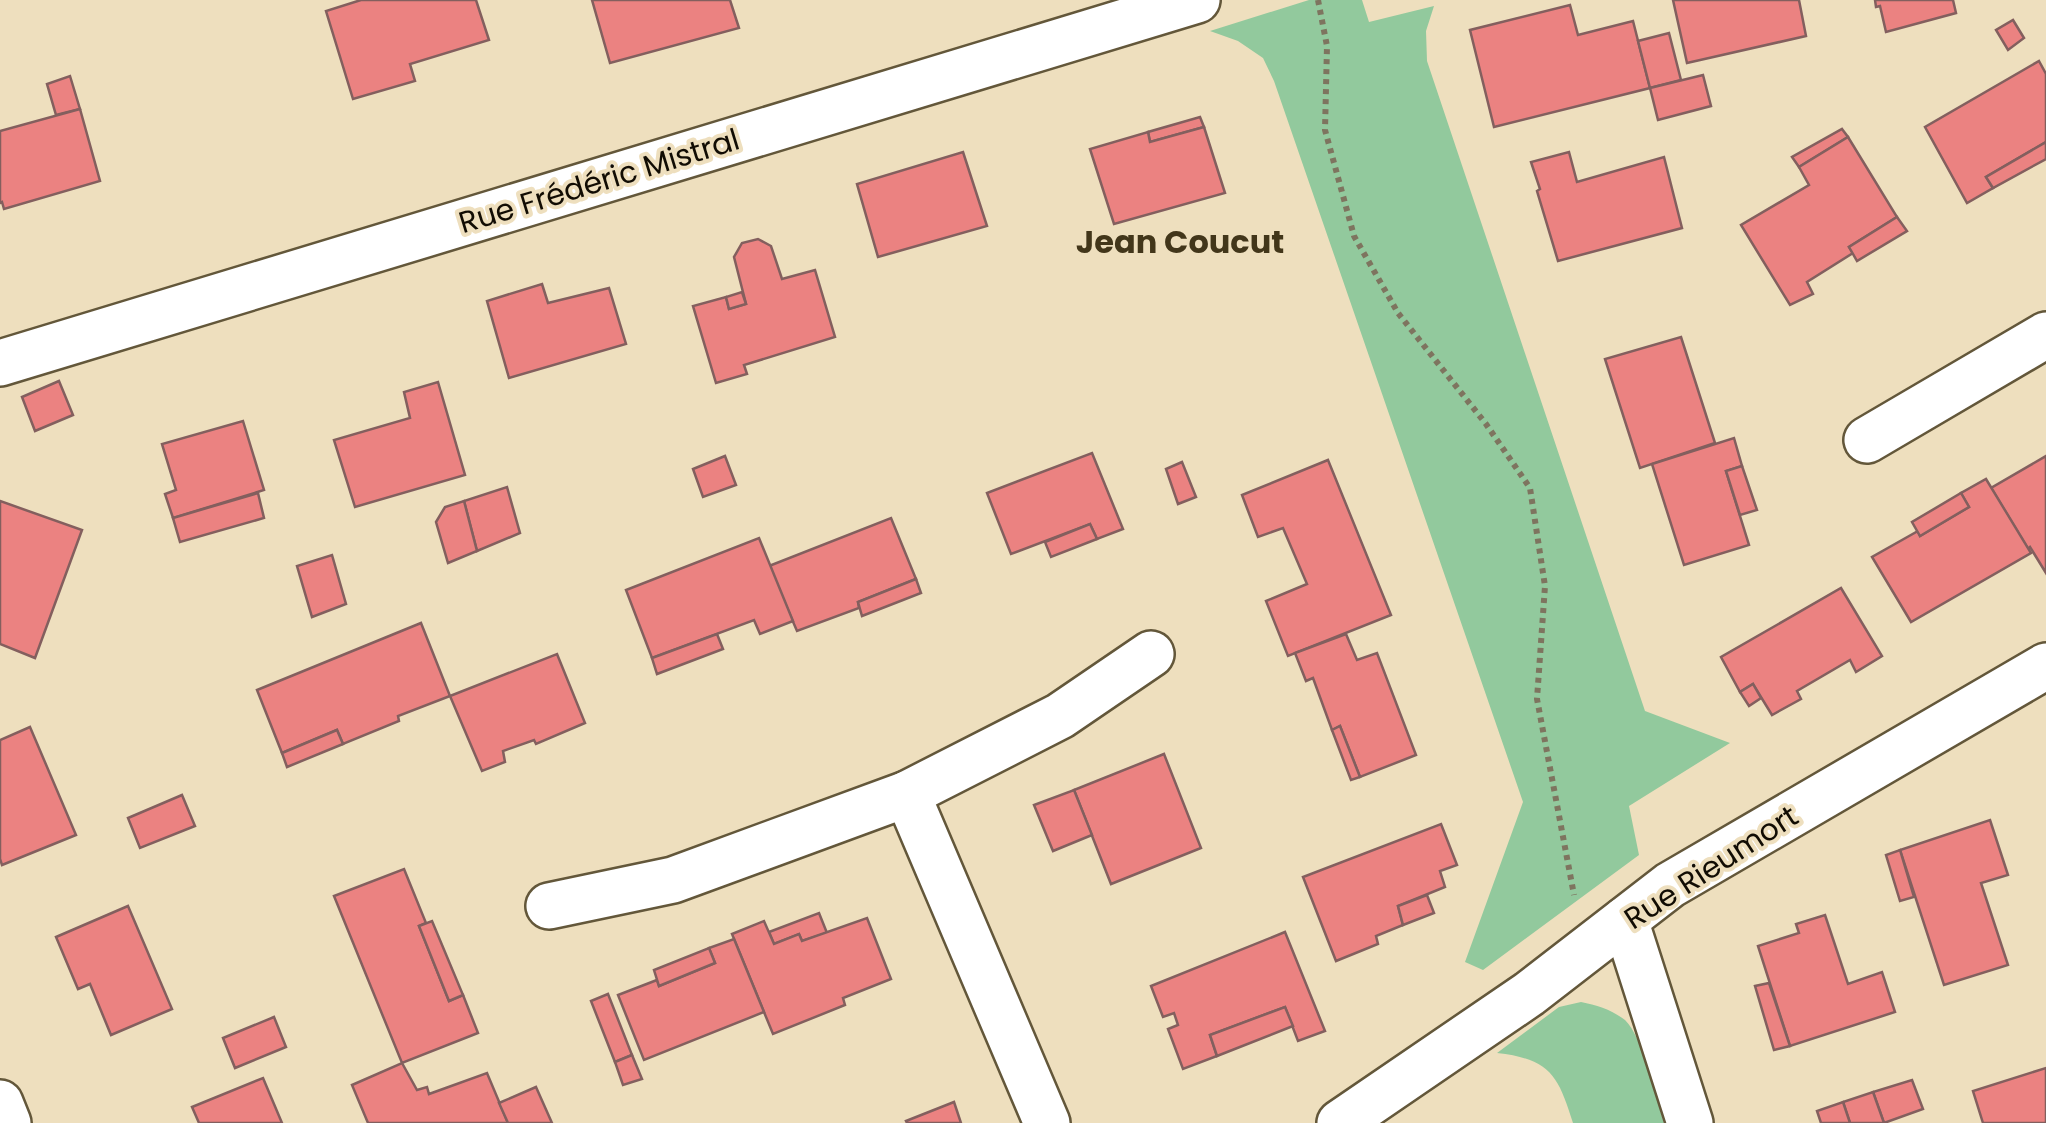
<svg xmlns="http://www.w3.org/2000/svg" width="2046" height="1123" font-family="Poppins,sans-serif">
<style>
.green{fill:#92c99d}
.building{fill:#eb8281;stroke:#835f5e;stroke-width:2.5}
.lines{fill:none;stroke-linecap:round;stroke-linejoin:round}
.street-casing{stroke:#63573a;stroke-width:50}
.path{stroke:#7e745f;stroke-width:6;stroke-dasharray:5 5;stroke-linecap:butt}
.street{stroke:#fff;stroke-width:45}
.labels{text-anchor:middle;dominant-baseline:central;stroke-width:8;stroke-linejoin:round;paint-order:stroke}
.street-label{font-size:30px;fill:#110c03;stroke:#eedfbe}
.neighbourhood-label{font-size:32px;font-weight:bold;fill:#42361a;stroke:#eedfbe}
</style>
<rect width="100%" height="100%" fill="#eedfbe"/>
<g class="green">
<polygon points="1309,0 1362,0 1369,22 1434,6 1426,31 1427,61 1645,711 1730,743 1629,806 1639,855 1483,970 1465,962 1523,802 1274,81 1263,58 1238,41 1210,31"/>
<path d="M1581,1002C1597,1005 1612,1010 1625,1020C1643,1037 1656,1098 1664,1123H1573C1558,1075 1550,1059 1497,1053L1559,1007Z"/>
</g>
<g class="building">
<polygon points="361,0 476,0 489,40 410,64 415,81 353,99 326,11"/>
<polygon points="592,0 730,0 739,28 610,63"/>
<polygon points="1673,0 1799,0 1806,36 1687,63"/>
<polygon points="1875,0 1953,0 1956,13 1886,32 1880,6 1876,7"/>
<polygon points="1570,5 1578,35 1633,21 1650,88 1494,127 1470,30"/>
<polygon points="2013,20 2024,38 2008,50 1996,30"/>
<polygon points="1669,33 1681,80 1650,88 1638,41"/>
<polygon points="2039,61 2046,74 2046,142 1986,177 1993,188 1967,203 1925,127"/>
<polygon points="1703,75 1711,106 1658,120 1650,88"/>
<polygon points="70,76 80,109 56,115 47,84"/>
<polygon points="80,109 100,181 4,209 2,202 0,203 0,131"/>
<polygon points="1200,117 1204,127 1150,142 1148,132"/>
<polygon points="1204,127 1225,193 1114,224 1090,149 1148,132 1150,142"/>
<polygon points="1842,129 1848,137 1799,167 1792,157"/>
<polygon points="1848,137 1897,217 1849,247 1853,253 1807,282 1813,294 1790,305 1741,225 1809,185 1799,167"/>
<polygon points="2046,142 2046,159 1993,188 1986,177"/>
<polygon points="963,152 987,226 878,257 857,184"/>
<polygon points="1569,152 1577,182 1664,157 1682,228 1558,261 1537,191 1540,189 1531,162"/>
<polygon points="1897,217 1907,231 1857,261 1849,247"/>
<polygon points="758,239 771,246 782,279 815,270 835,337 744,365 747,374 716,383 693,306 726,297 729,309 746,304 734,257 742,243"/>
<polygon points="542,284 548,303 609,288 626,344 509,378 487,301"/>
<polygon points="742,292 746,304 729,309 726,297"/>
<polygon points="1681,337 1715,443 1640,468 1605,359"/>
<polygon points="59,381 73,415 35,431 22,397"/>
<polygon points="438,382 465,475 355,507 334,440 410,418 404,392"/>
<polygon points="243,421 264,490 173,518 165,494 176,490 162,444"/>
<polygon points="1734,438 1742,466 1726,471 1749,545 1684,565 1652,464"/>
<polygon points="1092,453 1123,529 1097,539 1090,524 1011,554 987,493"/>
<polygon points="725,456 736,485 703,497 693,469"/>
<polygon points="2046,456 2046,573 2030,547 2028,549 1991,488"/>
<polygon points="1328,460 1391,615 1288,656 1266,601 1307,584 1283,528 1258,537 1242,495"/>
<polygon points="1182,462 1196,497 1178,504 1166,469"/>
<polygon points="1742,466 1757,510 1740,515 1726,471"/>
<polygon points="1986,479 2031,553 1911,622 1872,557 1918,531 1920,536 1969,507 1961,493"/>
<polygon points="507,487 520,533 477,551 464,501"/>
<polygon points="258,493 264,518 180,542 173,518"/>
<polygon points="1961,493 1969,507 1920,536 1912,522"/>
<polygon points="0,501 82,530 35,658 0,644"/>
<polygon points="464,501 477,551 448,563 436,522 445,507"/>
<polygon points="891,518 916,579 858,602 859,608 797,631 769,566"/>
<polygon points="1090,524 1097,539 1051,557 1045,542"/>
<polygon points="759,538 793,621 760,634 754,620 652,658 626,590"/>
<polygon points="332,555 346,604 312,617 297,566"/>
<polygon points="916,579 921,593 862,616 858,602"/>
<polygon points="1841,588 1882,656 1856,672 1850,660 1797,691 1801,699 1772,715 1753,684 1740,692 1721,657"/>
<polygon points="421,623 450,696 398,716 399,721 343,744 337,730 282,753 257,690"/>
<polygon points="717,634 723,649 657,674 652,658"/>
<polygon points="1346,634 1357,660 1377,653 1416,755 1360,777 1340,726 1332,730 1313,678 1306,681 1295,653"/>
<polygon points="557,654 585,723 536,744 534,740 503,751 505,762 482,771 450,696"/>
<polygon points="1753,684 1761,698 1749,706 1740,692"/>
<polygon points="1340,726 1360,777 1351,780 1332,730"/>
<polygon points="30,727 76,835 2,865 0,859 0,740"/>
<polygon points="337,730 343,744 287,767 282,753"/>
<polygon points="1164,754 1201,848 1111,884 1074,790"/>
<polygon points="1074,790 1092,835 1053,851 1034,805"/>
<polygon points="182,795 195,826 140,848 128,818"/>
<polygon points="1990,820 2008,875 1981,883 2008,965 1944,985 1900,850"/>
<polygon points="1441,824 1457,865 1440,871 1445,887 1398,906 1403,925 1376,936 1378,944 1336,961 1303,877"/>
<polygon points="1900,850 1914,897 1900,901 1886,855"/>
<polygon points="404,869 426,923 419,926 449,1001 463,995 478,1033 402,1063 334,896"/>
<polygon points="1427,895 1434,913 1403,925 1398,906"/>
<polygon points="128,906 172,1009 111,1035 90,984 78,989 56,937"/>
<polygon points="819,913 827,933 802,941 799,934 774,944 769,932"/>
<polygon points="1825,915 1848,984 1882,972 1895,1012 1790,1046 1758,946 1799,933 1796,924"/>
<polygon points="867,918 891,979 843,998 845,1005 773,1034 732,934 764,921 774,944 799,934 802,941"/>
<polygon points="432,921 463,995 449,1001 419,926"/>
<polygon points="1285,932 1325,1031 1298,1041 1285,1007 1210,1035 1217,1056 1183,1069 1168,1029 1178,1025 1174,1013 1163,1017 1151,986"/>
<polygon points="734,939 764,1012 644,1060 618,995 657,980 659,986 715,963 709,948"/>
<polygon points="709,948 715,963 659,986 654,970"/>
<polygon points="1769,983 1790,1046 1774,1050 1755,986"/>
<polygon points="608,994 632,1055 615,1062 591,1001"/>
<polygon points="1285,1007 1293,1026 1217,1056 1210,1035"/>
<polygon points="274,1017 286,1047 235,1068 223,1038"/>
<polygon points="632,1055 642,1079 623,1085 615,1062"/>
<polygon points="402,1063 417,1090 427,1087 429,1094 487,1073 508,1123 368,1123 352,1085"/>
<polygon points="2046,1068 2046,1123 1983,1123 1973,1091"/>
<polygon points="263,1078 282,1123 199,1123 192,1107"/>
<polygon points="1912,1080 1923,1109 1884,1123 1873,1092"/>
<polygon points="536,1087 552,1123 508,1123 499,1103"/>
<polygon points="1873,1092 1884,1123 1850,1123 1843,1102"/>
<polygon points="954,1102 961,1123 907,1123 906,1121"/>
<polygon points="1843,1102 1850,1123 1821,1123 1817,1111"/>
</g>
<g class="lines">
<defs>
<g id="street">
<polyline points="0,363 1197,0"/>
<polyline points="1867,440 2046,335"/>
<polyline points="907,794 1047,1123"/>
<polyline points="549,906 673,880 907,794 1060,716 1151,654"/>
<polyline points="1625,920 1690,1123"/>
<polyline points="0,1103 8,1123"/>
<polyline points="1340,1123 1529,994 1670,885 2046,666"/>
</g>
</defs>
<use href="#street" class="street-casing"/>
<polyline class="path" points="1318,0 1327,46 1325,130 1354,236 1398,313 1486,424 1530,488 1545,586 1537,699 1574,895"/>
<use href="#street" class="street"/>
</g>
<g class="labels">
<g class="street-label">
<text transform="translate(599 181) rotate(-17)">Rue Frédéric Mistral</text>
<text transform="translate(1711 867) rotate(-33)">Rue Rieumort</text>
</g>
<g class="neighbourhood-label">
<text x="1180" y="241">Jean Coucut</text>
</g>
</g>
</svg>
